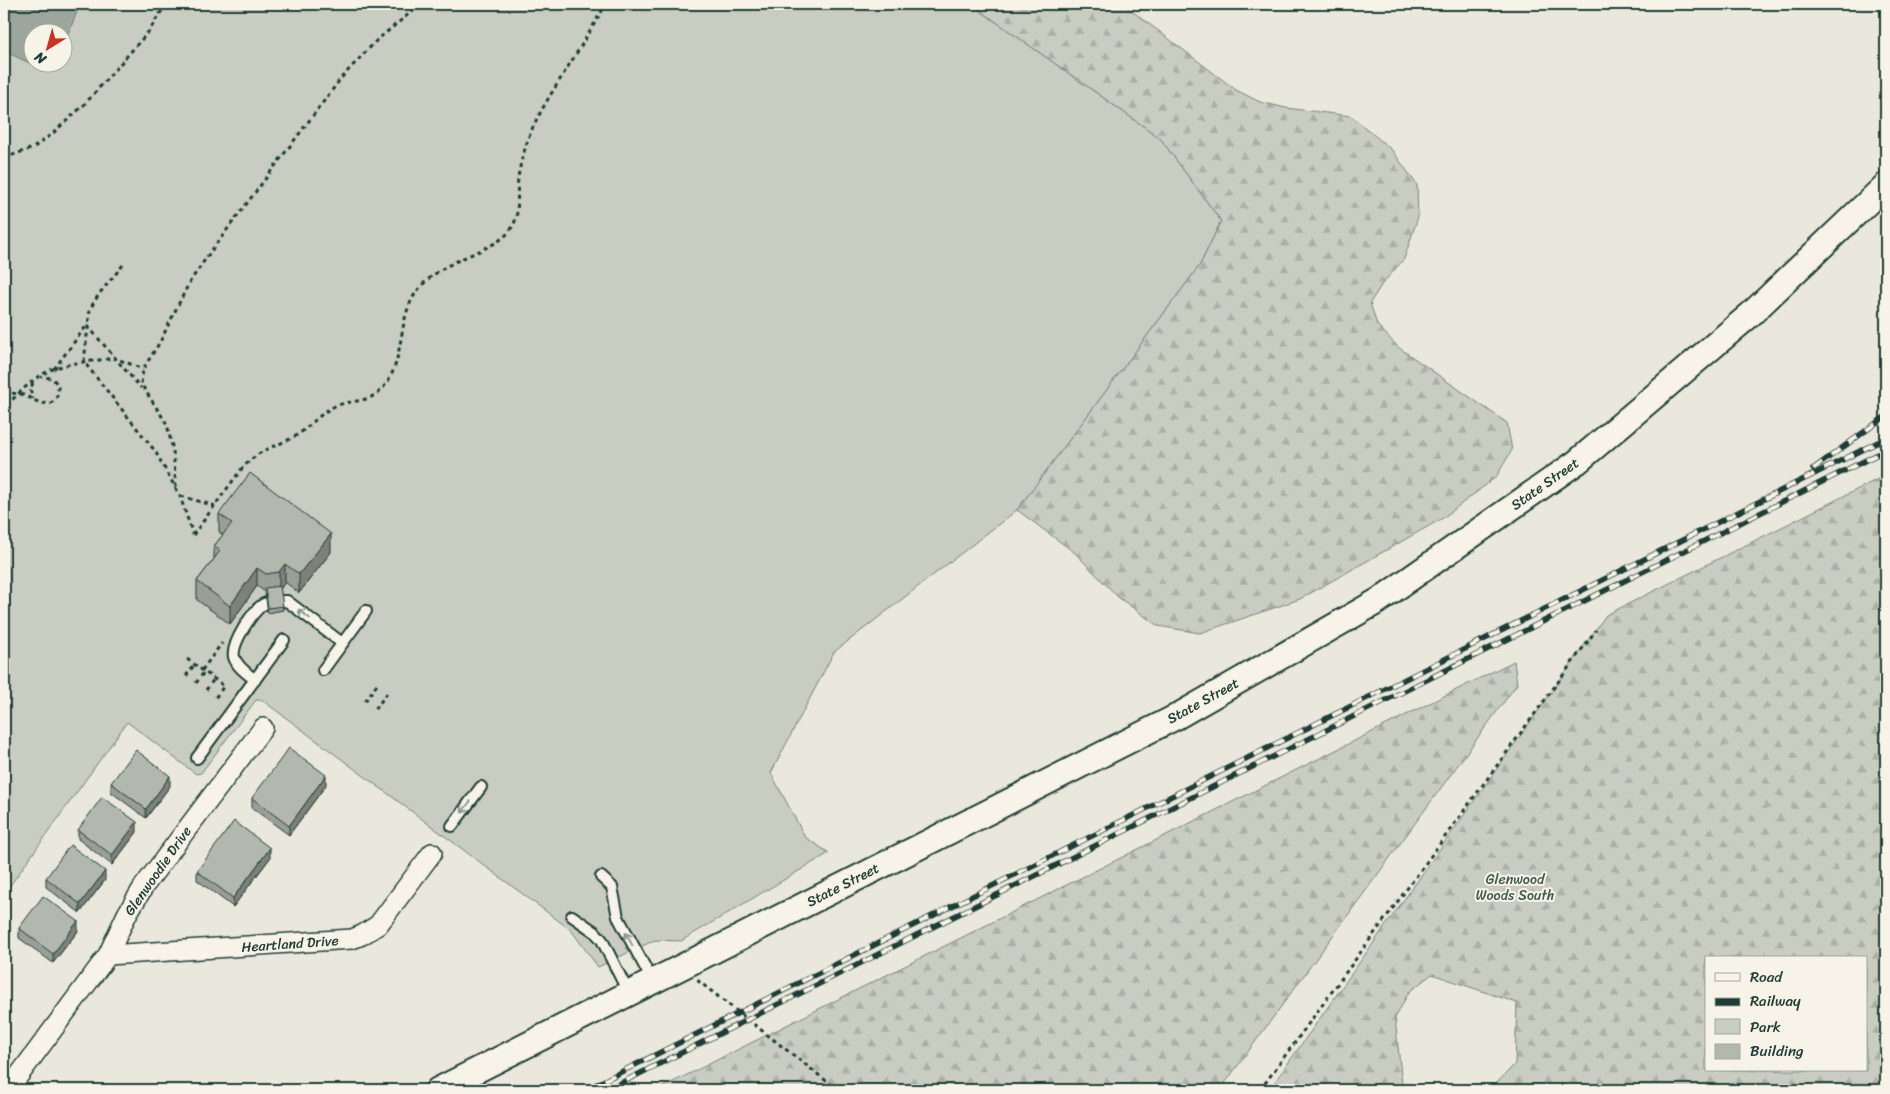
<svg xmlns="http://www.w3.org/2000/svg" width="1890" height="1094" font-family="Sriracha,sans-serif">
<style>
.green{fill:#c8ccc1;stroke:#74847a;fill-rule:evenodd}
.forest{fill:url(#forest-firs);stroke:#74847a;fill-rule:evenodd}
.water{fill:#9ca69c;stroke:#6a7c72}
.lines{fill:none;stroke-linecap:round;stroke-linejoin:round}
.service-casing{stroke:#1f3d34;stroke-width:14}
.minor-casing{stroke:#1f3d34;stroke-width:22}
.tertiary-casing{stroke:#1f3d34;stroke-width:28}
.path{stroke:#1f3d34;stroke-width:3;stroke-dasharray:4 4;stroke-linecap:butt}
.service{stroke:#f7f3e8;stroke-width:10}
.minor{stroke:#f7f3e8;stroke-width:19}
.tertiary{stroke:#f7f3e8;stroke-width:24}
.rail-casing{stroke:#1f3d34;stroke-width:5.5}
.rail{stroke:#f7f3e8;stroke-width:4;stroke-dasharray:11;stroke-linecap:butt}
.wall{fill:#999e96;stroke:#1f3d34}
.shaded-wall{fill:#7d817a;stroke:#1f3d34}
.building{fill:#b2b8ae;stroke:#1f3d34}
.oneway{stroke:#8b988e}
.labels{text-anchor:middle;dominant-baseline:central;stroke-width:4;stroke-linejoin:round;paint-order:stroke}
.street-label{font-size:14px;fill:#1f3d34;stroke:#f7f3e8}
.park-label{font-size:14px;fill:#415a50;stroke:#f7f3e8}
</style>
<defs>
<pattern id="forest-firs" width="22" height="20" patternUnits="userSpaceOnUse" patternTransform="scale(1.25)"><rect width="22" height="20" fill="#c8ccc1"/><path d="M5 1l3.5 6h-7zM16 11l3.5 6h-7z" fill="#abb0a6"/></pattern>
</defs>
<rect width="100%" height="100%" fill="#eae8dd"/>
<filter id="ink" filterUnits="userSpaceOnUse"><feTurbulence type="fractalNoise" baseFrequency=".02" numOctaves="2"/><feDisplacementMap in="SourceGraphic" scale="10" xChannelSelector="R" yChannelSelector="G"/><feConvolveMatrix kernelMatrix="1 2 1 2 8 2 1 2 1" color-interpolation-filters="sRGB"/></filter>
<g filter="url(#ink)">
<path class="green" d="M4,4H971L1160,138L1221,221L1200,265L1017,510L834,652L771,773L805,837L829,853L681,941L655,940L598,967L571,930L262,700H256L201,773L196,774L127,722L4,894ZM32,32H62V62H32Z"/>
<g class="forest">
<polygon points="971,4 1123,4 1236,90 1260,102 1286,108 1351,116 1392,150 1417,185 1418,217 1404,259 1382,284 1370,303 1377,325 1398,347 1507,423 1512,450 1496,477 1443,518 1300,599 1200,633 1158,626 1118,597 1074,552 1017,510 1200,265 1221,221 1160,138"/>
<path d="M1886,475V1090H1490L1515,1064L1517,1003L1432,974L1409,992L1395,1018L1402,1084L1400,1090H1269L1606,615ZM1706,958H1866V1070H1706Z"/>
<polygon points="1514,661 1517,684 1220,1090 657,1090"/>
</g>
<polygon class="water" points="4,4 80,4 69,32 63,42 62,32 32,32 32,62 46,63 38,67 4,51"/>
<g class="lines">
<defs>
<g id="service">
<polyline points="323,670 366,611"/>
<path d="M255,680C247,673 237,667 234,657C231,644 253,610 264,604C270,601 280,601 287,601L342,643"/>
<polyline points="197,758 284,640"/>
<polyline points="452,826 481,787"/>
<polyline points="601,877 612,887 618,917 653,982"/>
<polyline points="572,916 595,932 602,940 629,994"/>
</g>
<g id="minor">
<polyline points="108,955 352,939 362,935 378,925 432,853"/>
<polyline points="8,1090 108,955 127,914 144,886 263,728"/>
</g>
<polyline id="tertiary" points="438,1090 1176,717 1378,601 1577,462 1751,314 1886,185"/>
</defs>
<use href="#service" class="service-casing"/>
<use href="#minor" class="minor-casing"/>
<use href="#tertiary" class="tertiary-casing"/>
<g class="path">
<polyline points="4,158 33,148 52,134 84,105 149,31 166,4"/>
<polyline points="123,265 99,294 90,309 84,362 155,451 180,496 193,535"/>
<polyline points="54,369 87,325 115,358 143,369"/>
<polyline points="33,383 30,389 33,399"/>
<path d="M4,393C9,393 15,393 20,394C32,397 39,406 51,403C60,396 61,386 52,378L41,377"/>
<path d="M7,405C20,392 35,376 53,369C72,362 95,361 115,358L141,388"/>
<polyline points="176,487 173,451 167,424 141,384 143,369 160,342 189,283 211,251 342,77 377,40 421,4"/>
<polyline points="181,496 215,506"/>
<path d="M193,535L243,467C248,462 254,457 260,453C273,445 288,442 300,433C311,425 321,413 333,407C348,400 367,403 379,392C406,367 396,323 415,294C430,272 454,262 477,252C489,246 503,241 511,229C521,215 516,195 518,178C520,163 525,148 530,134C540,110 555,88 569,65C582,45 594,24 606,4"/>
<polyline points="187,659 224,686 215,698"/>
<polyline points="202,670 222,643"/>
<polyline points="186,676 195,664"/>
<polyline points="196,683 204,672"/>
<polyline points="206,690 214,679"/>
<polyline points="365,701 378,683"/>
<polyline points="375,709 389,691"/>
<polyline points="697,980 838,1090"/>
<polyline points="1260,1090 1596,630"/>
</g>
<use href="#service" class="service"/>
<use href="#minor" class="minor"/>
<use href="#tertiary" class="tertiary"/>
<defs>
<g id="rail">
<polyline points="1813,469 1886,416"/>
<polyline points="585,1090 1886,438"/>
<polyline points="607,1090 1886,450"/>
</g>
</defs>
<use href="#rail" class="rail-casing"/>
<use href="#rail" class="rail"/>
</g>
<g class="wall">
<polygon points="219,514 331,552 299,593 285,582 280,589 283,610 268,613 265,592 257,586 230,624 197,600 197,581 214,559 214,546 223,535 219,532"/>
<polygon points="111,783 170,786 146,818 111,792"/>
<polygon points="326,785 289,835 252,808 252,798"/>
<polygon points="78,830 137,832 112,865 78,839"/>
<polygon points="270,858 233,907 197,880 197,871"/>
<polygon points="46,878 105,880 80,913 46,887"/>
<polygon points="19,928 78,931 53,963 19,938"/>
</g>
<g class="shaded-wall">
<polygon points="331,534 331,552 299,593 299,574"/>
<polygon points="285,564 285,582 279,591 279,572"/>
<polygon points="257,568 257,586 230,624 230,606"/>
<polygon points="326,775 326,785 289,835 289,826"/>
<polygon points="170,776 170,786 146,818 146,809"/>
<polygon points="137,822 137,832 112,865 112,855"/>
<polygon points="270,848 270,858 233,907 233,898"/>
<polygon points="105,871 105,880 80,913 80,904"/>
<polygon points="78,921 78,931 53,963 53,954"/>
</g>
<g class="building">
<polygon points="250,473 331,534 299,574 285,564 279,572 266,574 257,568 230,606 197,581 220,551 214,546 232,523 219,514"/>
<polygon points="280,586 283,606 268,608 265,588"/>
<polygon points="289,748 326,775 289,826 252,798"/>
<polygon points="136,750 170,776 146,809 111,783"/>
<polygon points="102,797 137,822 112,855 78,830"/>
<polygon points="234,821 270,848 233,898 197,871"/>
<polygon points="70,845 105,871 80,904 46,878"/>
<polygon points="43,896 78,921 53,954 19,928"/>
</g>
<defs><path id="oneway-shaft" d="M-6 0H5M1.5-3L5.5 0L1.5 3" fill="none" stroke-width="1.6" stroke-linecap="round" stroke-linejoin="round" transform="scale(1.25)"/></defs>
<g class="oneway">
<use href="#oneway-shaft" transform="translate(304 614) rotate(-143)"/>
<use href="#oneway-shaft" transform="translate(466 807) rotate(127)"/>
<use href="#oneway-shaft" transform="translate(629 939) rotate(-118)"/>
</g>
</g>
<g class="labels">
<g class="street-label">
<text transform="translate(1545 484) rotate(-35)">State Street</text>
<text transform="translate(1203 701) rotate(-29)">State Street</text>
<text transform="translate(158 871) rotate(-55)">Glenwoodie Drive</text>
<text transform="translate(843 885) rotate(-27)">State Street</text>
<text transform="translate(290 944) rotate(-4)">Heartland Drive</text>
</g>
<g class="park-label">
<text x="1515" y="879">Glenwood<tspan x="1515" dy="16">Woods South</tspan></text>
</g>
</g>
<rect width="1890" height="1094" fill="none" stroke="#f7f3e8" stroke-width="20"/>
<rect x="10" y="10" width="1870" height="1074" fill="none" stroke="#1f3d34" stroke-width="2" filter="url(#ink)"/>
<rect x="1705" y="956" width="162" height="115" fill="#f7f3e8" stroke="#a1aaa0"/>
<rect x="1715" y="973" width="25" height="8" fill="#f7f3e8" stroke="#a1aaa0"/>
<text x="1750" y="982" font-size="15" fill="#1f3d34">Road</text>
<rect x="1715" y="998" width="25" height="8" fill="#1f3d34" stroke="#a1aaa0"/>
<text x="1750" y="1006" font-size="15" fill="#1f3d34">Railway</text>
<rect x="1715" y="1019" width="25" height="15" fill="#c8ccc1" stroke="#a1aaa0"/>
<text x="1750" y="1032" font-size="15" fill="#1f3d34">Park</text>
<rect x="1715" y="1044" width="25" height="15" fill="#b2b8ae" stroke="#a1aaa0"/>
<text x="1750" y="1056" font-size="15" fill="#1f3d34">Building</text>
<g transform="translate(48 48) rotate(217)"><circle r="24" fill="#f7f3e8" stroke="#a1aaa0"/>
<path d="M0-4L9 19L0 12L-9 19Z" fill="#c8321e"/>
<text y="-8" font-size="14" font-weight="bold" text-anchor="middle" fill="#1f3d34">N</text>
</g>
</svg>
